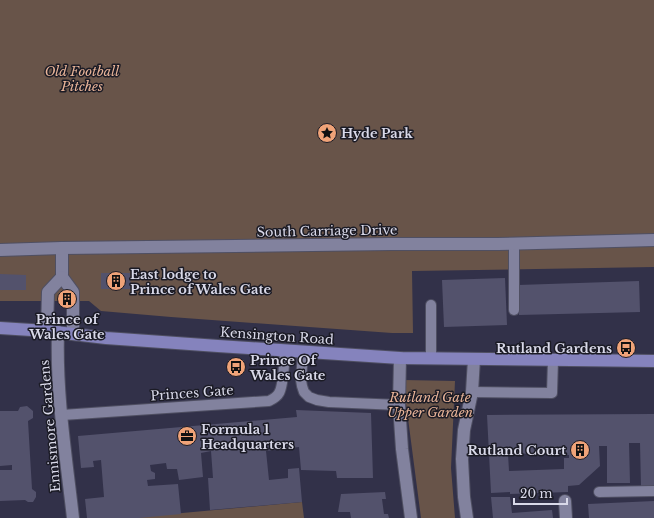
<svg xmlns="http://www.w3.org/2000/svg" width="654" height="518" font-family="'Libre Baskerville',serif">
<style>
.green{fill:#685449}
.building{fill:#53526c;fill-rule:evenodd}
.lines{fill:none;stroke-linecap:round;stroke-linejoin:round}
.lane-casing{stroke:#4f4f62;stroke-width:12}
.street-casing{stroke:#4f4f62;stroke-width:14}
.primary-casing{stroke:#4f4f62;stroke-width:14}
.lane{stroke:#82829e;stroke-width:10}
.street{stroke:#82829e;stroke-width:12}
.primary{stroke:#8583bd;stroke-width:12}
.labels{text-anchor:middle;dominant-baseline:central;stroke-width:3;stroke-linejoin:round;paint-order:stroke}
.park-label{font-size:13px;font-style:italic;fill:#eab599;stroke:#1b1b25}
.poi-label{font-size:13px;font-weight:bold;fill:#d9d9e9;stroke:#1b1b25;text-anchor:start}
.street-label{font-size:13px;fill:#d9d9e9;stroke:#1b1b25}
</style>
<rect width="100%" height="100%" fill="#323149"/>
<g class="green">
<polygon points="0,0 654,0 654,267 412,271 413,333 392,333 171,317 101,311 89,301 0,301"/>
<polygon points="403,380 455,381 451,468 455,518 421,518"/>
<polygon points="302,502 304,518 128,518"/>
</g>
<g class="building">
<polygon points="101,273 130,273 131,289 101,289"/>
<polygon points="0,274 26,275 26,290 0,290"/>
<polygon points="505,278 507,325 444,327 442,280"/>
<polygon points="639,281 640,312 519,315 518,285"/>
<polygon points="27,406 33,411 33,418 28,421 32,489 36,492 36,497 33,502 28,502 25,500 0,501 0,470 12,470 12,465 0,466 0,411 18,411 20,407"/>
<polygon points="296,410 371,413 373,478 337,478 336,471 301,470 299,447 266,451 269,480 288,478 288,469 299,468 302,502 210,510 208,478 213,478 211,451 201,453 203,477 179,480 177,469 167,469 166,463 150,465 151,471 155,473 155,479 147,480 148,486 178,484 181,514 139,518 87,518 85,499 104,497 101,460 93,461 94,467 81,468 78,436 297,417"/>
<path d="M654,414V487H641L640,443H629L630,483H607V446H599L600,466L579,485L568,486V492L510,494V492L491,493L487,415ZM561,453V455H569V458H564V469L509,471L508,454Z"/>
<polygon points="385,492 386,499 382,499 384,514 388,514 389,518 351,518 350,512 338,512 341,494"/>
<polygon points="491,497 510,497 512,513 552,510 553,518 493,518"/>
<polygon points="654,501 654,518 589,518 588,504"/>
</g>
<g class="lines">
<defs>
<g id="lane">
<polyline points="514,244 514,310"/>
<polyline points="303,352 301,380 302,386 304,392 309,397 317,400 329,402 399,405"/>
<polyline points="431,358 431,305"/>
<polyline points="472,392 552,393 553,360"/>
<path d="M62,415L269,401C273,399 277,397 279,393C284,385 284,360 285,351"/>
<polyline points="599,492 654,491"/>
</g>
<g id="street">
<polyline points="62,248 62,277 73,292 73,334"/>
<polyline points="0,250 62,248 390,244 498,244 654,240"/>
<polyline points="47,331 48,292 62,277"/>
<path d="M58,332C56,394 66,456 73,518"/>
<polyline points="400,358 399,405 402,449 411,518"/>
<polyline points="565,501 566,518"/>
<polyline points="467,518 464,497 462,459 464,430 472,392 474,359"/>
</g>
<polyline id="primary" points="0,328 47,331 106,338 218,346 400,358 654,361"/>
</defs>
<use href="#lane" class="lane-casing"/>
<use href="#street" class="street-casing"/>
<use href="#primary" class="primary-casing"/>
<use href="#lane" class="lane"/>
<use href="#street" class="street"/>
<use href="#primary" class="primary"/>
</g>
<defs>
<symbol id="sight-disc" viewBox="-11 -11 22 22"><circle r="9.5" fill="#f0a378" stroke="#1b1b25"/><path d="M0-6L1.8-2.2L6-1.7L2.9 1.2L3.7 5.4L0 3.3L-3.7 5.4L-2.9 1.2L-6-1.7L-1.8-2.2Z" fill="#111"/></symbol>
<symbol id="building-disc" viewBox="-11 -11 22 22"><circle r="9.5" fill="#f0a378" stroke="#1b1b25"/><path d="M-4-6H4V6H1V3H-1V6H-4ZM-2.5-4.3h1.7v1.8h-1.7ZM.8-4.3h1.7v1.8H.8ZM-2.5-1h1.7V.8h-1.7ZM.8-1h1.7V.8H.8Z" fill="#111"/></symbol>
<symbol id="bus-disc" viewBox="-11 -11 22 22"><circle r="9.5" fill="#f0a378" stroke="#1b1b25"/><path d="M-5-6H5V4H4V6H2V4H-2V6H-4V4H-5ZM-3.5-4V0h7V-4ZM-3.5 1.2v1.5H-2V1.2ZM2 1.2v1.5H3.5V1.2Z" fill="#111"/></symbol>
<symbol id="office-disc" viewBox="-11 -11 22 22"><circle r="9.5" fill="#f0a378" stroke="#1b1b25"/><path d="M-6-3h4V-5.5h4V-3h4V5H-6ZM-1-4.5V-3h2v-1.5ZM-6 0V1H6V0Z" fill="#111"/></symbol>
</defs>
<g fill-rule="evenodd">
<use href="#sight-disc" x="316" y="122" width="22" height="22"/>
<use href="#building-disc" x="105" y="270" width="22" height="22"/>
<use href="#building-disc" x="56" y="288" width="22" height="22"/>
<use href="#bus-disc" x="615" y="337" width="22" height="22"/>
<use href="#bus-disc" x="225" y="356" width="22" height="22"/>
<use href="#office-disc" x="176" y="425" width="22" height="22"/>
<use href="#building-disc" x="569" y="439" width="22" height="22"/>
</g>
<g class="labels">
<g class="park-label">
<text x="82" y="71">Old Football<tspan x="82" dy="15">Pitches</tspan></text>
<text x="430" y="397">Rutland Gate<tspan x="430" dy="15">Upper Garden</tspan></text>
</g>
<g class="poi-label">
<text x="341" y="133">Hyde Park</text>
<text x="130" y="274">East lodge to<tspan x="130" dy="15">Prince of Wales Gate</tspan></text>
<text x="67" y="319" text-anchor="middle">Prince of<tspan x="67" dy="15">Wales Gate</tspan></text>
<text x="612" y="348" text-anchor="end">Rutland Gardens</text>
<text x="250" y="360">Prince Of<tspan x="250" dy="15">Wales Gate</tspan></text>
<text x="201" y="429">Formula 1<tspan x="201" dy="15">Headquarters</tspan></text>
<text x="566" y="450" text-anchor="end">Rutland Court</text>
</g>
<g class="street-label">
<text transform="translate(327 231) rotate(-1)">South Carriage Drive</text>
<text transform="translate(277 336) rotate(4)">Kensington Road</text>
<text transform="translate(192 393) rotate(-4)">Princes Gate</text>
<text transform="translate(50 426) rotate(-95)">Ennismore Gardens</text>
</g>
</g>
<path d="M514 498v6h53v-6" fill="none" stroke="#d9d9e9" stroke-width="2"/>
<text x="520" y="498" font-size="12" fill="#d9d9e9" stroke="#1b1b25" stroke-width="3" paint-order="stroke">20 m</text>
</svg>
